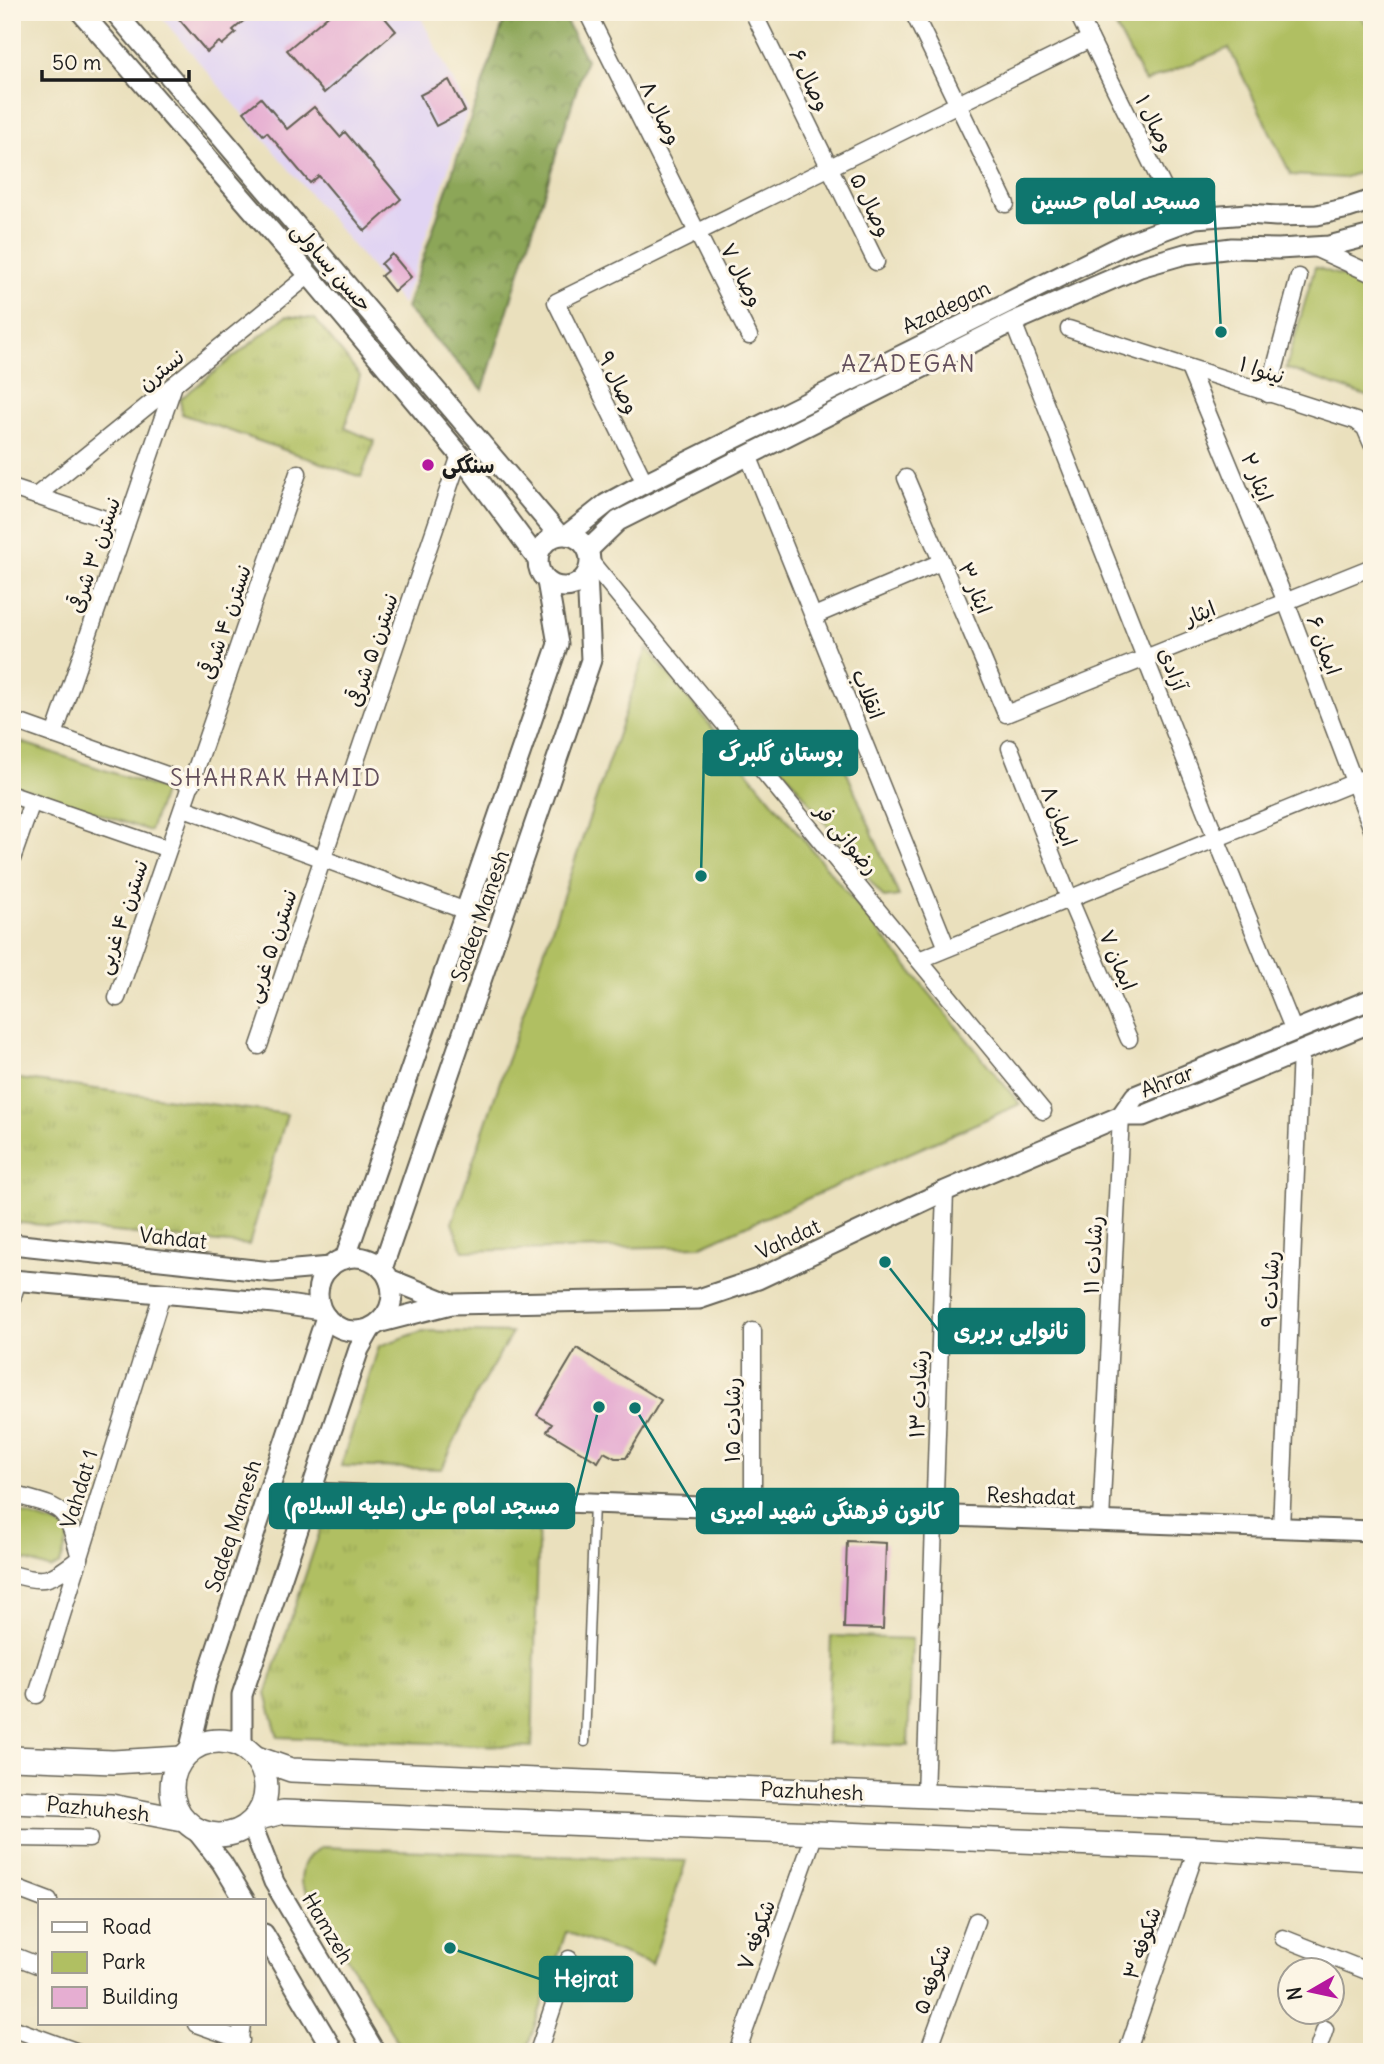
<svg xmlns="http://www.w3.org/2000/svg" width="1384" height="2064" font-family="Delius,'Playpen Sans Arabic',sans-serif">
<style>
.built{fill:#e1d4f3}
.grass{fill:url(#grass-tufts);stroke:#666e3f;stroke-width:2}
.forest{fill:url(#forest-crowns);stroke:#54613a;stroke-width:2}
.park{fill:#b0bf62;stroke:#666e3f;stroke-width:2}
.building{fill:#e6aed2}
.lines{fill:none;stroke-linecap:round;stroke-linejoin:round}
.service-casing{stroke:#646154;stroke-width:11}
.minor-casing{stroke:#646154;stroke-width:19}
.tertiary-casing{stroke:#646154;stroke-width:23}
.secondary-casing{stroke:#646154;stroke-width:26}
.service{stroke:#fff;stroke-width:8}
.minor{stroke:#fff;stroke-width:16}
.tertiary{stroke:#fff;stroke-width:19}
.secondary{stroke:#fff;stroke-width:23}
.poi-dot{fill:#b5179e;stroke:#fcf5e5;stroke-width:2.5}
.labels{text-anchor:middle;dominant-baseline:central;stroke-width:6;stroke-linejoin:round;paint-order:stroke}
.street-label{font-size:21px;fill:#1c1c1c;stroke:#fcf5e5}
.poi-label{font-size:21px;font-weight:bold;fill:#1c1c1c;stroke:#fcf5e5;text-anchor:start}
.neighbourhood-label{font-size:23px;letter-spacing:2px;fill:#634f5c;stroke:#fcf5e5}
.leader{fill:none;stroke:#0f766e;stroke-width:2.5}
.callout-dot{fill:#0f766e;stroke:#fcf5e5;stroke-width:2.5}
.callout{fill:#0f766e;stroke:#0f766e;stroke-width:2.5}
.callout-label{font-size:23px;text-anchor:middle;font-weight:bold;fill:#fff}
</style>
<defs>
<pattern id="grass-tufts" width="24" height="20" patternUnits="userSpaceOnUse" patternTransform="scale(1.75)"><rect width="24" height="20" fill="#b0bf62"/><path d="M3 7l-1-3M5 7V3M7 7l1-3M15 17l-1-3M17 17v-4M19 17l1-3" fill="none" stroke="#97a454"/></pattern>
<pattern id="forest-crowns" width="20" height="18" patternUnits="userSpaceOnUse" patternTransform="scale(1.75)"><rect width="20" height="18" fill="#8ca658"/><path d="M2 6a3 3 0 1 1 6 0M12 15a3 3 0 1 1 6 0" fill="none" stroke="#728648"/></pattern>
</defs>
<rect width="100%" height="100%" fill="#fcf5e5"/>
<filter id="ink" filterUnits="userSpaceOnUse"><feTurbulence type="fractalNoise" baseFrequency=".0143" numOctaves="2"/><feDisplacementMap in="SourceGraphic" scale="14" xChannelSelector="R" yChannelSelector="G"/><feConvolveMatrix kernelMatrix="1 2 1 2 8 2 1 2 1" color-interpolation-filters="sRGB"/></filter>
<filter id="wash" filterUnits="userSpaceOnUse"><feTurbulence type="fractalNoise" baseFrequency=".00686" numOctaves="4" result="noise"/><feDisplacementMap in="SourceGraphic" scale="28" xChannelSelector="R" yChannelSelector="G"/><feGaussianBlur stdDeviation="1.57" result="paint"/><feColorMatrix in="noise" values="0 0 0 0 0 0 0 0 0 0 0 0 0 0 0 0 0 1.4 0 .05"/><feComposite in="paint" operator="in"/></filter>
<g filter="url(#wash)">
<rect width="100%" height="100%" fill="#eae0bd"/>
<polygon class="built" points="157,12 332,12 287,50 323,93 396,32 380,12 418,12 468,110 403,305"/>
<g class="grass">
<polygon points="286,316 315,319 360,376 345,428 375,441 361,477 182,414 180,399"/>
<polygon points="12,1078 287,1114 249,1245 12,1222"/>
<polygon points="327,1510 539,1519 532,1747 278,1737 266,1694"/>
<polygon points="831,1636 912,1639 908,1746 827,1743"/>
</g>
<polygon class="forest" points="507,12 561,12 586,59 483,390 406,308"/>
<g class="park">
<polygon points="1108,12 1357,12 1372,30 1372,168 1343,178 1291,175 1229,48 1145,82"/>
<polygon points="1315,267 1372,286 1372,398 1286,368"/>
<polygon points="647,648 1020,1104 701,1246 463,1251 452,1223"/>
<polygon points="829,730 899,896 884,898 770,752"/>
<polygon points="12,739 164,790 150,831 12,784"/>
<polygon points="422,1331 512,1333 475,1396 442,1469 341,1466 379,1346"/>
<polygon points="12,1510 64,1527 69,1537 60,1564 51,1569 12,1556"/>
<path d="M323,1847L686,1861L652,1965L566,1932L526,2052H404L301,1883C301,1865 306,1855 323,1847Z"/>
</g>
<g id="blocks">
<g class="building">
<polygon points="173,12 254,12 233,30 236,33 222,45 219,42 207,52"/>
<polygon points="332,12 380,12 396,31 324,93 287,50"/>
<polygon points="449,80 465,111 436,126 420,95"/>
<polygon points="261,98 287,129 314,107 340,137 345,132 401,199 365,231 319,176 310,183 267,132 263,135 244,112"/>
<polygon points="392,254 411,277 394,292 381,276 387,271 381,264"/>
<polygon points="577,1348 661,1400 626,1458 615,1458 604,1452 598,1462 547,1431 552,1424 537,1415"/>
<polygon points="847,1541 886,1543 883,1629 844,1628"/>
</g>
</g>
</g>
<g filter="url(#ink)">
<use href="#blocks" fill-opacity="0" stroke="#646154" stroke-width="2"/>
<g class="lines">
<defs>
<polyline id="service" points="585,1742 594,1503"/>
<g id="minor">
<polyline points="587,12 749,336"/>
<polyline points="753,12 876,262"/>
<polyline points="913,12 1006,204"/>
<polyline points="1077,12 1167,195 1195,218"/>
<polyline points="1312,247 1372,274"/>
<polyline points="1013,322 1216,838 1294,1031"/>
<polyline points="1069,329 1356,421 1365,428 1372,444"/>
<polyline points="1189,368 1286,602 1372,829"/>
<polyline points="1268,394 1299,277"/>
<polyline points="748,455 947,948"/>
<polyline points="906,478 1006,714 1372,567"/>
<polyline points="645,483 556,302 1090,39"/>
<polyline points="12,488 126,526"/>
<polyline points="36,496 309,275"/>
<polyline points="591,562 1043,1111"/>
<polyline points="814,616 941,562"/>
<polyline points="12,720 192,784"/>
<polyline points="54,735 173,388"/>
<polyline points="1010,748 1069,898 1129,1039"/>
<polyline points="12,795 168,849"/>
<polyline points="184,808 466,911"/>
<polyline points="12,859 32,802"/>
<polyline points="919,960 1372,775"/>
<polyline points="117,998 298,473"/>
<polyline points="259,1046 460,455"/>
<polyline points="12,1299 18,1280"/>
<path d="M12,1494C65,1509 65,1504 80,1558C51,1579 48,1585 12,1574"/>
<polyline points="753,1509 753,1331"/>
<polyline points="1101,1521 1121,1116"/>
<polyline points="1281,1528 1301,1051"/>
<polyline points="37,1695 162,1294"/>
<polyline points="925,1796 945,1191"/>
<polyline points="12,1838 89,1839"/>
<polyline points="12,1887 49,1901"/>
<polyline points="1283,1938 1372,1973"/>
<polyline points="12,1955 40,1966"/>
<polyline points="196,2024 241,2040"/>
<polyline points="12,2028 78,2052"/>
<polyline points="238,2052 242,2024"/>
<polyline points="538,2052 569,1959"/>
<polyline points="737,2052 815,1833"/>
<polyline points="928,2052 976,1921"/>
<polyline points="1127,2052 1197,1848"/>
<polyline points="1317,2052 1325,2029"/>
</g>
<g id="tertiary">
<polyline points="81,12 309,275 460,455 538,560"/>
<polyline points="115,12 559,535"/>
<circle cx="564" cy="561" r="26"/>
<polyline points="567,535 606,504 645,483 1123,245 1195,218 1248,214 1276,216 1317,215 1348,208 1372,200"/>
<polyline points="588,550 618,521 1013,322 1140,267 1185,254 1232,248 1279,249 1329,246 1372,235"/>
<polyline points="1121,1116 1135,1096 1372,999"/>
<polyline points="12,1244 272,1272 330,1267"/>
<circle cx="355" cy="1294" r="37"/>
<polyline points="345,1259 558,644 547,581"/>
<polyline points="382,1269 591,660 587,574"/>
<polyline points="389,1279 451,1304"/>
<polyline points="12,1280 274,1303 321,1310"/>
<polyline points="381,1322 451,1304 699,1299 758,1279 945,1191 1121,1116 1143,1116 1372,1022"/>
<polyline points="310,1493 1372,1531"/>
<polyline points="242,1747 242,1695 359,1349 371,1328"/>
<polyline points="189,1752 205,1684 326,1317"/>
<polyline points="251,1823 274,1882 375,2052"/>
<polyline points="196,1830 222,1863 245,1901"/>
<polyline points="264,1934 334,2052"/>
</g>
<g id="secondary">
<circle cx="219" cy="1788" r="47"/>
<polyline points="254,1757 291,1770 1372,1814"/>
<polyline points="12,1758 113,1762 182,1758"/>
<polyline points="12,1802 111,1806 183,1820"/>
<polyline points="255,1819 283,1812 1197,1848 1372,1859"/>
</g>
</defs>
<use href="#service" class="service-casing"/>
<use href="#minor" class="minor-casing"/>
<use href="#tertiary" class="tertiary-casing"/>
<use href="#secondary" class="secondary-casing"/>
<use href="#service" class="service"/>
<use href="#minor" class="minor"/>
<use href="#tertiary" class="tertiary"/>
<use href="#secondary" class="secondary"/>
</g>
</g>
<circle class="poi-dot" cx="428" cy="465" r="7"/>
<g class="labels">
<g class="street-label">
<text transform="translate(810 80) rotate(64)">وصال ۶</text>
<text transform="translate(661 113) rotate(64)">وصال ۸</text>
<text transform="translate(1155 124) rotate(64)">وصال ۱</text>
<text transform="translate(871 205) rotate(64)">وصال ۵</text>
<text transform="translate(332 267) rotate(49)">حسن یساولی</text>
<text transform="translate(742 275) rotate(63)">وصال ۷</text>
<text transform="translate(946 307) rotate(-26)">Azadegan</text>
<text transform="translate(161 370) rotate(-39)">نسترن</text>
<text transform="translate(1262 370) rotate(18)">نینوا ۱</text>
<text transform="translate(619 383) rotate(64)">وصال ۹</text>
<text transform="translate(1257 477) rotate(68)">ایثار ۲</text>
<text transform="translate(94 555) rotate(-71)">نسترن ۳ شرقی</text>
<text transform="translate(975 588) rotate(67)">ایثار ۳</text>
<text transform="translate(1200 613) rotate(-22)">ایثار</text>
<text transform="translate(225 622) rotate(-71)">نسترن ۴ شرقی</text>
<text transform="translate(1324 645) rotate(70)">ایمان ۶</text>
<text transform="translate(372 650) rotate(-71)">نسترن ۵ شرقی</text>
<text transform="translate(1173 669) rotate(69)">آزادی</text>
<text transform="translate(868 694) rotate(68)">انقلاب</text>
<text transform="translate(1059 816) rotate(69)">ایمان ۸</text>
<text transform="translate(847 839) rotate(50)">رضوانی فر</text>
<text transform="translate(480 916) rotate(-71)">Sadeq Manesh</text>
<text transform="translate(122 917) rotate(-71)">نسترن ۴ غربی</text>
<text transform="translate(271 946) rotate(-71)">نسترن ۵ غربی</text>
<text transform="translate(1118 960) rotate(67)">ایمان ۷</text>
<text transform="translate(1167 1081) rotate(-21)">Ahrar</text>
<text transform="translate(173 1238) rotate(6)">Vahdat</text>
<text transform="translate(788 1239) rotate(-25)">Vahdat</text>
<text transform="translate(1093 1255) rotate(-87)">رشادت ۱۱</text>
<text transform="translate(1270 1289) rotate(-88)">رشادت ۹</text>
<text transform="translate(918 1394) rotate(-88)">رشادت ۱۳</text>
<text transform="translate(732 1420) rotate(-90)">رشادت ۱۵</text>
<text transform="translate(79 1489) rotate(-73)">Vahdat 1</text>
<text transform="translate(1031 1496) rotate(2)">Reshadat</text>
<text transform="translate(233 1526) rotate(-72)">Sadeq Manesh</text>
<text transform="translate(812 1791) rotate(2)">Pazhuhesh</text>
<text transform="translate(98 1809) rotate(6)">Pazhuhesh</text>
<text transform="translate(328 1928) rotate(59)">Hamzeh</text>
<text transform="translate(756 1935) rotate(-70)">شکوفه ۷</text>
<text transform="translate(1142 1943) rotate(-71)">شکوفه ۳</text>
<text transform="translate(932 1979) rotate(-70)">شکوفه ۵</text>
</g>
<g class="poi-label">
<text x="442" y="465">سنگکی</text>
</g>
<g class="neighbourhood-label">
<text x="909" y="363">AZADEGAN</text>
<text x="276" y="777">SHAHRAK HAMID</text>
</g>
</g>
<path class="leader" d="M1221 332L1214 201M701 876L704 753M885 1262L939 1331M599 1407L574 1506M635 1408L697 1511M450 1948L540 1979"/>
<g class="callout-dot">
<circle cx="1221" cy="332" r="7"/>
<circle cx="701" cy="876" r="7"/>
<circle cx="885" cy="1262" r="7"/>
<circle cx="599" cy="1407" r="7"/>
<circle cx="635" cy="1408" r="7"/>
<circle cx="450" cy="1948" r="7"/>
</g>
<g class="callout">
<rect x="1017" y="179" width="197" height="44" rx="7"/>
<rect x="704" y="731" width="153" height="44" rx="7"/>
<rect x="939" y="1309" width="145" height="44" rx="7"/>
<rect x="270" y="1484" width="304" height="44" rx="7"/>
<rect x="697" y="1489" width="261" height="44" rx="7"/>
<rect x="540" y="1957" width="92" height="44" rx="7"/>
</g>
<g class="callout-label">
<text x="1116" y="209">مسجد امام حسین</text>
<text x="781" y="761">بوستان گلبرگ</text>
<text x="1012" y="1339">نانوایی بربری</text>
<text x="422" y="1514">مسجد امام علی (علیه السلام)</text>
<text x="827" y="1519">کانون فرهنگی شهید امیری</text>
<text x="586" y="1987">Hejrat</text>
</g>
<rect width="1384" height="2064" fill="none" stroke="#fcf5e5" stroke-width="42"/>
<rect x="38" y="1899" width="228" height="126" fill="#fcf5e5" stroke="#a29e95" stroke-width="2"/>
<rect x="52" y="1922" width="35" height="10" fill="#ffffff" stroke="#a29e95" stroke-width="2"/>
<text x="102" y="1934" font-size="21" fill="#1c1c1c">Road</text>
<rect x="52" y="1952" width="35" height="21" fill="#b0bf62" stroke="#a29e95" stroke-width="2"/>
<text x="102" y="1969" font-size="21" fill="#1c1c1c">Park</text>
<rect x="52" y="1987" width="35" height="21" fill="#e6aed2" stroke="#a29e95" stroke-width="2"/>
<text x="102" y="2004" font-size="21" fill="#1c1c1c">Building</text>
<g transform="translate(1311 1991) rotate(261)"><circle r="33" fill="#fcf5e5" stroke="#a29e95" stroke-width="2"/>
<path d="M0-5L12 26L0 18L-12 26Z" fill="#b5179e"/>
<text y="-10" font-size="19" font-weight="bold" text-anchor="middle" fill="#1c1c1c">N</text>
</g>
<path d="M42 70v10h147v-10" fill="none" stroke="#1c1c1c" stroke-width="3.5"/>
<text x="52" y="70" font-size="21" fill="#1c1c1c" stroke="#fcf5e5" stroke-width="5" paint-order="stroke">50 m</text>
</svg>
